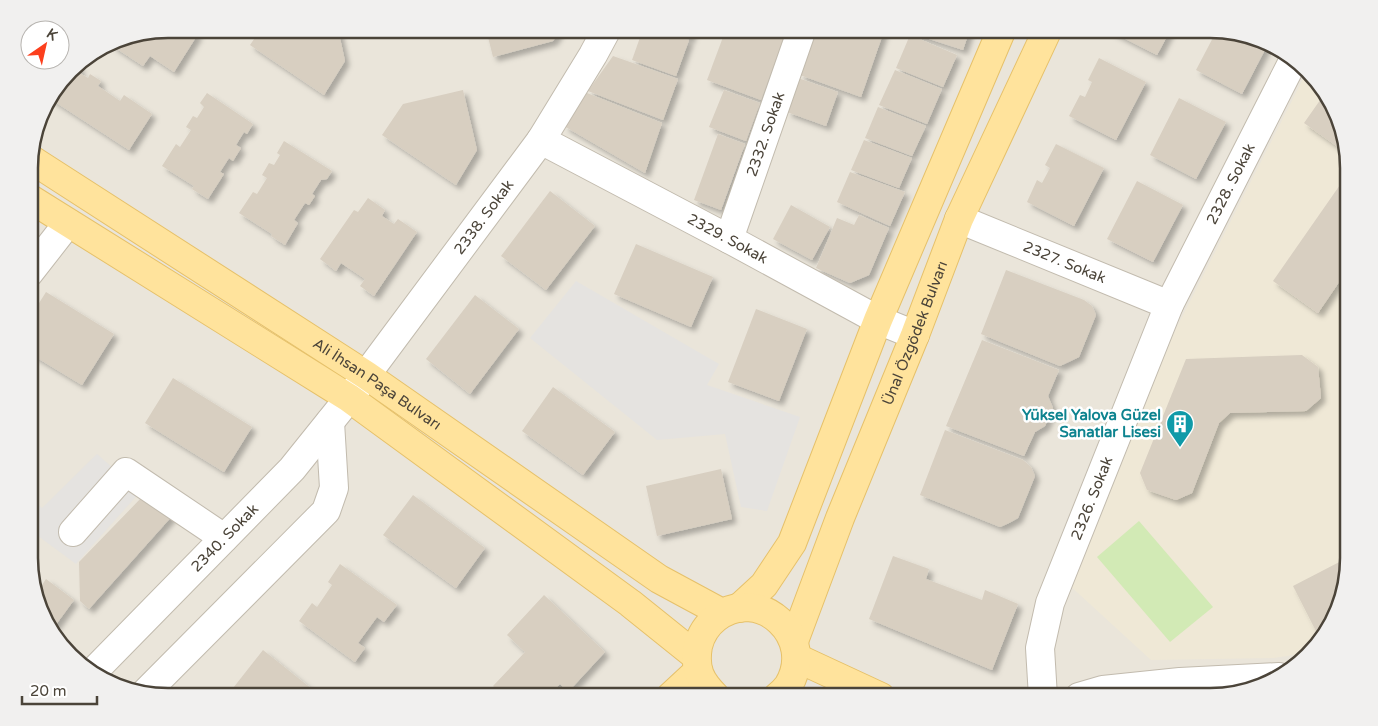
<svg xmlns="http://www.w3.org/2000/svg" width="1378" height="726" font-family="'Varela Round',sans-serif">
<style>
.residential{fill:#eae5da}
.education{fill:#efe8d6}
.green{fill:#d2eab5}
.parking{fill:#e5e3e0}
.building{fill:#d8cfc1;filter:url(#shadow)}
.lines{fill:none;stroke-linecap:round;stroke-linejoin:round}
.minor-casing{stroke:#c2bbae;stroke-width:30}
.major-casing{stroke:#e6c16a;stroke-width:30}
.minor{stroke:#fff;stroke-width:28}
.major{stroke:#ffe39c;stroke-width:28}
.labels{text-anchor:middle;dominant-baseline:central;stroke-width:5;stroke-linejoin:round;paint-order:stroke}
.street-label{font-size:15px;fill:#4b4439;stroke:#fff}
.culture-label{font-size:15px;font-weight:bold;fill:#0d838f;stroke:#fff;text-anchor:end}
.rim{fill:none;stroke:#4b4439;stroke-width:2.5}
</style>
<defs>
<filter id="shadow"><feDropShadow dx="4.5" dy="4.5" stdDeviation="2.5" flood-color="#0004"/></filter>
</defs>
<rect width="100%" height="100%" fill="#f6f3ec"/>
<polygon class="residential" points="168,29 1210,29 1272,43 1326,90 1348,150 1349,559 1335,620 1287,674 1219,697 168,697 106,683 57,643 30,577 29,158 43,106 76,63 115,39"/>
<polygon class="education" points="1306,73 1326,90 1348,150 1349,559 1335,620 1306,653 1274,658 1151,660 1067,583 1175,331"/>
<polygon class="green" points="1139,521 1213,607 1170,642 1097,557"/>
<g class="parking">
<polygon points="576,281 719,364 707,385 800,417 767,511 741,507 725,434 657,440 530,338"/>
<polygon points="97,454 140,492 76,564 30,530 30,498 42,508"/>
</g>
<g class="building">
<polygon points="168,29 190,29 198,34 174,72 150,56 143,66 111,45 115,39"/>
<polygon points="261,29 338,29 345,61 324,95 250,45"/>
<polygon points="486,29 561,29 553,41 493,57"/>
<polygon points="643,29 658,29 689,40 676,76 632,60"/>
<polygon points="664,29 693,29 690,39"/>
<polygon points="726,29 787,29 761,100 707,80"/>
<polygon points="816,29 879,29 884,31 861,97 800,75"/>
<polygon points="912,29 970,29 963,50 911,33"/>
<polygon points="1111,29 1171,29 1157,55 1110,31"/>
<polygon points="1217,30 1269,42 1242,94 1196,70"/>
<polygon points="910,35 957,55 943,87 896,68"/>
<polygon points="613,56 678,79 663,120 588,91"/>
<polygon points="1099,58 1146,82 1116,140 1069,116 1080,95 1085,97 1092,82 1088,80"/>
<polygon points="75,64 81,67 78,72 88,78 90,74 101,81 98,86 120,101 124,95 152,114 129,150 49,98"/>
<polygon points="895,70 942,89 927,124 879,105"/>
<polygon points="798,78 838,92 826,126 787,112"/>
<polygon points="463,90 477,150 456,185 382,135 403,104"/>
<polygon points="724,90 760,103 746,141 709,127"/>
<polygon points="207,93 253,124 247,134 244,132 236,145 241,148 233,161 229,158 220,172 224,174 208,199 192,189 194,186 162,166 176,144 180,147 191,130 186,127 193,116 197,118 204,107 200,103"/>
<polygon points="587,93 662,123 645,173 564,126"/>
<polygon points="1323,96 1327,99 1328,97 1348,150 1348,154 1304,123"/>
<polygon points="1179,98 1226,122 1196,179 1150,155"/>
<polygon points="878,107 926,126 912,156 865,138"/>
<polygon points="718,134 745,144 721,210 694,200"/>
<polygon points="864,140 912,158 899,188 851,170"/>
<polygon points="284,141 332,171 327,179 321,180 312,194 315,196 309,205 305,203 294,220 298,223 285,245 271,236 272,234 239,213 253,192 257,194 267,178 262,175 269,163 274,165 280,155 277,153"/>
<polygon points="1056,144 1104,168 1074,226 1027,202 1037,180 1042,183 1050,168 1045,165"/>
<polygon points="850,172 905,192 890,226 837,202"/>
<polygon points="1137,181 1183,205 1153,262 1107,239"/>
<polygon points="1342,182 1348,186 1348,269 1318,313 1273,281"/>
<polygon points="550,191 595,226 546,290 501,256"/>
<polygon points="368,198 385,210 382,216 394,224 398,219 417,232 374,296 360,286 365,279 341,263 336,271 320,259 354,210 358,212"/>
<polygon points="791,205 830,227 812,260 773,239"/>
<polygon points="859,215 889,228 869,275 850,283 816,268 837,218 854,225"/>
<polygon points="636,244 713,277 691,327 614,294"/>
<polygon points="1006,270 1084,300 1092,306 1096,315 1079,357 1060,366 981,334"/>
<polygon points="46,292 114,334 82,385 29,353 29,319"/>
<polygon points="475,295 519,329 470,394 426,359"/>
<polygon points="756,309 807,329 779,401 728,382"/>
<polygon points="982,340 1059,370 1048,396 1053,408 1045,426 1035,432 1024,456 946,426"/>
<polygon points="1302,355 1318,367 1321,398 1306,411 1230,413 1219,423 1192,493 1176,500 1147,490 1140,473 1186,359"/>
<polygon points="173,378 252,427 224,472 145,423"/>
<polygon points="553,387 615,432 583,475 522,431"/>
<polygon points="945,430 1023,460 1031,467 1035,476 1018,518 1009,523 1000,527 920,495"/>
<polygon points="721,469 732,519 657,536 646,486"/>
<polygon points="144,495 173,515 89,609 80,601 79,562"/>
<polygon points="413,495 485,548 456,588 383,535"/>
<polygon points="893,556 929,569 926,579 982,600 985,590 1018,604 992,670 869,619"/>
<polygon points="1349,557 1335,620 1324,632 1318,635 1293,586"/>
<polygon points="340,564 397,605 384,622 377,617 358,643 365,648 355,662 299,621 312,603 317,607 332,585 328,582"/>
<polygon points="46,579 74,600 52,630 35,588 38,591"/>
<polygon points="544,595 605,652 568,692 560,684 547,697 505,697 493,686 525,652 507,635"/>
<polygon points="263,650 322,697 226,697"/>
</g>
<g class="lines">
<defs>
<g id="minor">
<path id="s1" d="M541,140L729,239L878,320L915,335"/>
<path id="s2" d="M959,219L1169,305"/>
<path id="s3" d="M729,239L802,29"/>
<polyline points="29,273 68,223"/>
<polyline points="73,532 126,472 224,538"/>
<path id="s4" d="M93,672L292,469L349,398L541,140L593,55L607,29"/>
<polyline points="146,692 326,511 334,488 330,422"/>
<path id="s5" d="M1043,697L1040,648L1050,603L1169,305L1293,61"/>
<polyline points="1079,697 1103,690 1180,682 1279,677"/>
</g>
<g id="major">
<path id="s6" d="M29,158L366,375L659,579L722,613"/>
<polyline points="29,198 349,398 630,603 696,656"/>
<polyline points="739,608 764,585 792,543 878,320 1002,29"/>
<path id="s7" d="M794,641L840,518L915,335L959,219L1048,29"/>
<polyline points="797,658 881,697"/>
<polyline points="670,697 698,671"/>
<path d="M716,697C700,681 694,669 698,646C701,634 707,625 716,618C759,584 818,637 788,686C785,690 781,694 777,697"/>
</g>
</defs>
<use href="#minor" class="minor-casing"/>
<use href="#major" class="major-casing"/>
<use href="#minor" class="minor"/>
<use href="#major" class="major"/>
</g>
<defs>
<symbol id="building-pin" viewBox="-11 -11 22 30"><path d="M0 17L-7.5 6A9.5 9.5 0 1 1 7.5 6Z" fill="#0f9aa8" stroke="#fff"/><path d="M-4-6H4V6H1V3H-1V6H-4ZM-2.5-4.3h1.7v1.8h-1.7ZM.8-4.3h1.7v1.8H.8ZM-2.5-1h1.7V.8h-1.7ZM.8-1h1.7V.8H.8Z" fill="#fff"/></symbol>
</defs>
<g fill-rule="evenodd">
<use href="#building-pin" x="1164" y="408" width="32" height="43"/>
</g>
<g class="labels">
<g class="street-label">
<text stroke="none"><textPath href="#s3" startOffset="111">2332. Sokak</textPath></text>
<text stroke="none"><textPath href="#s5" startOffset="552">2328. Sokak</textPath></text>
<text stroke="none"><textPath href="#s4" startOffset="601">2338. Sokak</textPath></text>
<text stroke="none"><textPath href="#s1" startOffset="211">2329. Sokak</textPath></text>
<text stroke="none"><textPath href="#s2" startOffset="114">2327. Sokak</textPath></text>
<text stroke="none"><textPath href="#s7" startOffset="331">Ünal Özgödek Bulvarı</textPath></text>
<text stroke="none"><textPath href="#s6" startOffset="415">Ali İhsan Paşa Bulvarı</textPath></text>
<text stroke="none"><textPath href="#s5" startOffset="208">2326. Sokak</textPath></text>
<text stroke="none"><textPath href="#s4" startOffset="188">2340. Sokak</textPath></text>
</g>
<g class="culture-label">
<text x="1161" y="415">Yüksel Yalova Güzel<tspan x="1161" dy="17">Sanatlar Lisesi</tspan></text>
</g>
</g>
<path d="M0 0H1378V726H0ZM168 38H1210A130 130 0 0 1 1340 168V558A130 130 0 0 1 1210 688H168A130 130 0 0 1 38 558V168A130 130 0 0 1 168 38Z" fill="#f1f0ef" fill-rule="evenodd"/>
<path class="rim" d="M168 38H1210A130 130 0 0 1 1340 168V558A130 130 0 0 1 1210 688H168A130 130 0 0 1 38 558V168A130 130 0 0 1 168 38Z"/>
<g transform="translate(45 45) rotate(34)"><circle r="24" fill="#ffffff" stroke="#b7b4b0"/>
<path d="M0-4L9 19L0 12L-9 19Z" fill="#fc3f1d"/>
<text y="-8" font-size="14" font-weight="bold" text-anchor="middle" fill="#4b4439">K</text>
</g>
<path d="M22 696v8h75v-8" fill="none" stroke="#4b4439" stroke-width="2.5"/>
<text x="30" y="696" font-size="15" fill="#4b4439" stroke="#ffffff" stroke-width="4" paint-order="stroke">20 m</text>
</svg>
